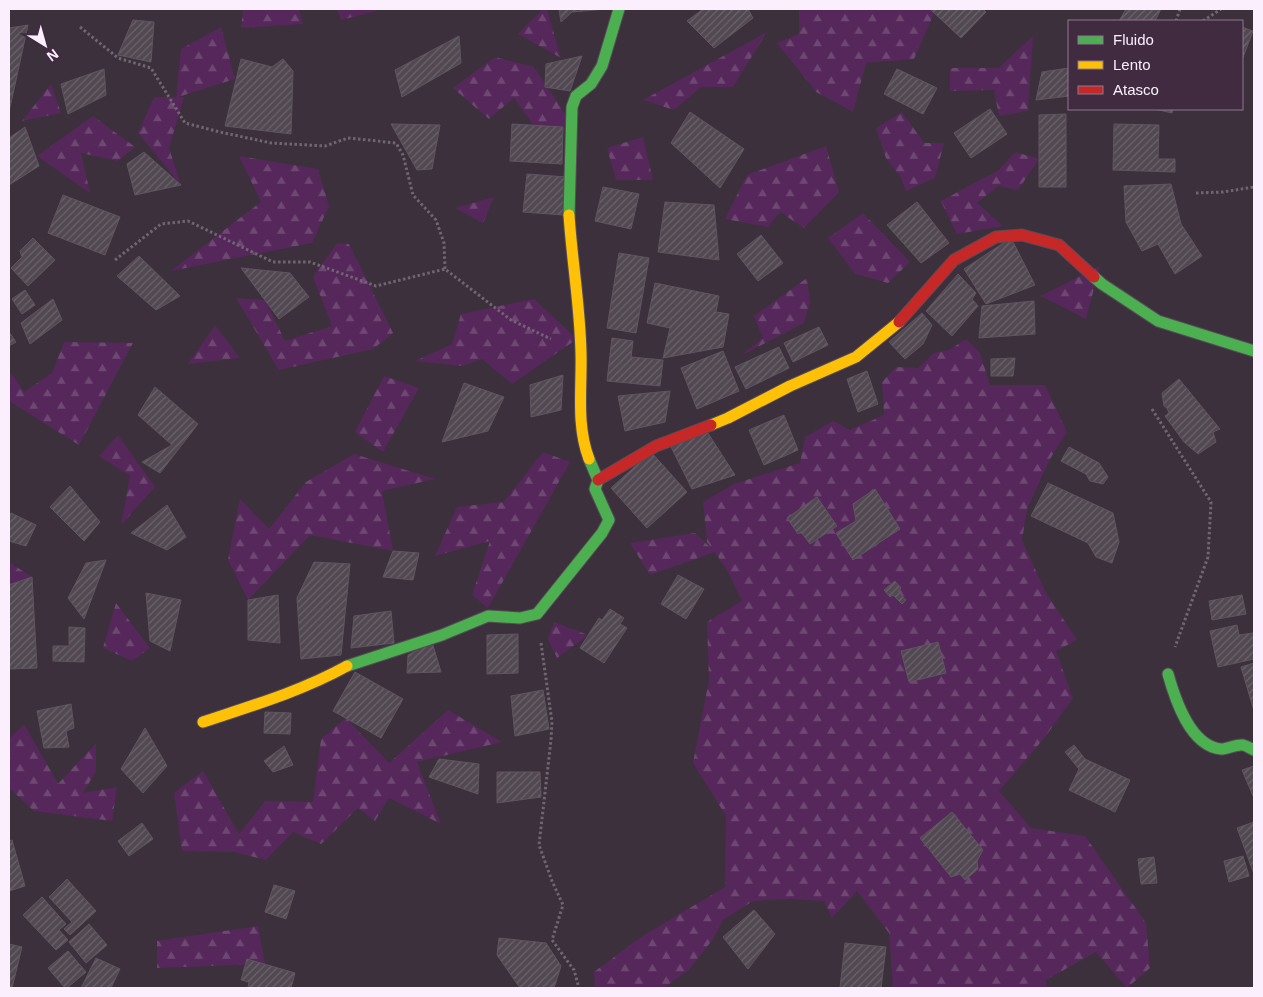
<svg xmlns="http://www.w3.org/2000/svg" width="1263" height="997" font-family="Arial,sans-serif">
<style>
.forest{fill:url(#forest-firs)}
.building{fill:url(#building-hatch);stroke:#5f5560}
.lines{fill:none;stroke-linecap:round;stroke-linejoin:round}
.fast-casing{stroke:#564c57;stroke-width:13}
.slow-casing{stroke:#564c57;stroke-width:13}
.jam-casing{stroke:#564c57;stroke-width:13}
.path{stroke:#6f6670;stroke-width:3;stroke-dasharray:2.5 2.5;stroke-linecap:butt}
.fast{stroke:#4caf50;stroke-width:11}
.slow{stroke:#ffc107;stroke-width:11}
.jam{stroke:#c62828;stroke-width:11}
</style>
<defs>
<pattern id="forest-firs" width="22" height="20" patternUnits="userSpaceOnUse" patternTransform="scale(1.25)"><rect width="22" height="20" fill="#55275a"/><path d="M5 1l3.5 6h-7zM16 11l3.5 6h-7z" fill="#6e4773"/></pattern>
<pattern id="building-hatch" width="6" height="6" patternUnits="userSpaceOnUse" patternTransform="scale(1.25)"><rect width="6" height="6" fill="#514852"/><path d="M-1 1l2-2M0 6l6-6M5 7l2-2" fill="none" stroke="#6b636c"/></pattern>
</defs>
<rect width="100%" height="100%" fill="#3c303c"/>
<g class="forest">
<polygon points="243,9 299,9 303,24 241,28"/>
<polygon points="337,9 376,9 376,11 341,20"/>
<polygon points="543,9 547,9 561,58 518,34"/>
<polygon points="799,9 936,9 914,59 866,63 853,112 816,92 777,43 799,34"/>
<polygon points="221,27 235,79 178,97 184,97 169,148 181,185 138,133 154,97 176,97 181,49"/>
<polygon points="767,32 733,87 701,87 674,110 643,100"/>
<polygon points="1033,36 1028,111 999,116 994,90 950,91 950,68 999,68"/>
<polygon points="495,57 534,67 575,129 540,134 514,98 489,119 453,88"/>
<polygon points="51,84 61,113 22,121"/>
<polygon points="902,112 924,143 944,143 935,178 906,191 901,178 886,158 876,128"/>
<polygon points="93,116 135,147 118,161 81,153 90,193 37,156"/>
<polygon points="643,137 653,180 616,180 607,148"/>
<polygon points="826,146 839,192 804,228 780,212 768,227 725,219 747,175"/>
<polygon points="1015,152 1039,159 1018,190 998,186 977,203 1003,226 957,234 941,201 999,170"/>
<polygon points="239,156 318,169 329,206 312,243 171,271 261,202"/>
<polygon points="494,197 483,223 455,208"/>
<polygon points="863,213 910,262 888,283 855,274 828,238"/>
<polygon points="337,243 349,244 393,333 373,349 279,370 236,298 265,300 285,341 332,326 313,277"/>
<polygon points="1100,266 1086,319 1041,296"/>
<polygon points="807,278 810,302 804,323 740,356 763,338 754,316"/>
<polygon points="534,299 577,339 512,384 482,359 462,366 415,361 452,344 461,314"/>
<polygon points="215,325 240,358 188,364"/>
<polygon points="966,339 980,353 990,385 1045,385 1067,432 1050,459 1027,509 1022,540 1045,591 1077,640 1056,651 1073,698 1045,737 999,791 1031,828 1085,836 1146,923 1150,968 1127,988 1096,952 1046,980 1047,988 893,988 889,933 857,891 832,918 824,901 791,899 753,901 723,920 713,939 689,970 664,988 595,988 594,972 641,937 725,887 726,816 693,763 709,680 707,622 742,601 728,572 715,552 650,575 630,543 695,533 712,549 707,542 703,502 734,484 800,463 805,437 833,421 850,430 884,415 882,382 896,367 918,368 934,353 949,350"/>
<polygon points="64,342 133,343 79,445 9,401 9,375 11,373 24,392 52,373"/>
<polygon points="384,376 419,388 383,452 355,432"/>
<polygon points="118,435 155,487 121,525 130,476 99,456"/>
<polygon points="543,452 570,462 488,608 472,595 490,541 435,556 457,507 504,502"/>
<polygon points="354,454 435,479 382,491 393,551 310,535 248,600 228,560 240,499 269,529 306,482"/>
<polygon points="9,562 32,577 9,585"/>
<polygon points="116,603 150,648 132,661 103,648"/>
<polygon points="554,622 588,635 557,658 548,639"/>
<polygon points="448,710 502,742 417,762 441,824 389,798 375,821 358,808 321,844 293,832 266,860 234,852 182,851 174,793 203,771 239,834 265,801 313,802 321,739 346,718 389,763"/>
<polygon points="24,724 58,784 96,743 96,771 83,793 117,787 112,821 34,811 9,788 9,739"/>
<polygon points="258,926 265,964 157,968 157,941"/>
</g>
<g class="building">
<polygon points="559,9 606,9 572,12 561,22"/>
<polygon points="703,9 748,9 753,18 714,48 687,21"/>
<polygon points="930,9 983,9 986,12 961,38"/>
<polygon points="1126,9 1161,9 1155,21 1119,21"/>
<polygon points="133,20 154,22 151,62 118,55"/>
<polygon points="28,25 9,112 9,28"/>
<polygon points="1242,27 1253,31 1242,60"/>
<polygon points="459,36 461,63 402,97 395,70"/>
<polygon points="582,56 570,91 545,87 546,64"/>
<polygon points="241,59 272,67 283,59 293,71 291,134 225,126"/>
<polygon points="1069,68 1069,96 1036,100 1042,72"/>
<polygon points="104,69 106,95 68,114 61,84"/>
<polygon points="897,69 937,88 923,114 884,94"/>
<polygon points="990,109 1007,134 971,158 954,133"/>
<polygon points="1155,109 1173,109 1172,113"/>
<polygon points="690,112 744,149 720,188 671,143"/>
<polygon points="1066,114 1066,187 1039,187 1039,115"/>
<polygon points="391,124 440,125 432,169 417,170"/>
<polygon points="512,124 563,127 562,164 510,161"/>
<polygon points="1114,124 1159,125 1158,159 1175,159 1175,172 1113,170"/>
<polygon points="25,127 39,166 9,185 9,138"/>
<polygon points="144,152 181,185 135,195 127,164"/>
<polygon points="527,174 566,177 563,215 523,212"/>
<polygon points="1171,184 1181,224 1202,256 1175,274 1158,244 1142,251 1126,222 1124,186"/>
<polygon points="603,187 639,194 631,229 595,221"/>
<polygon points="63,195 120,217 105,255 48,233"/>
<polygon points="665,202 714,205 719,260 658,252"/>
<polygon points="917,202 949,243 921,263 887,225"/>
<polygon points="761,235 783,263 758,281 737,254"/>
<polygon points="33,238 55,260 28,286 11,268 22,257 20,251"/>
<polygon points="1011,238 1035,285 986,304 964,269"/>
<polygon points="619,253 649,258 636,333 607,328"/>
<polygon points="139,256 180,296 156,310 117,276"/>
<polygon points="241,268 290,273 309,297 279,319"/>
<polygon points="958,274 976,293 972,299 978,306 952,336 926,311"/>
<polygon points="655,283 719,296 716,312 729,314 723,347 663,358 670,328 647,323"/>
<polygon points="25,290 35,305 22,314 12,299"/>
<polygon points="53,299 62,320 30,344 21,323"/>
<polygon points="1034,301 1035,334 979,338 982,306"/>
<polygon points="922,313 932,325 923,344 905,359 889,342"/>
<polygon points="819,327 828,345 793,362 784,343"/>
<polygon points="9,332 16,342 9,346"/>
<polygon points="612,338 633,341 631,357 663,360 660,386 607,381"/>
<polygon points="779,347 789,368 746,389 735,367"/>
<polygon points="723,351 739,391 697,409 681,368"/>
<polygon points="1015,358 1013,376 991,376 991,359"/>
<polygon points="867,371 878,404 858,412 847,379"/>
<polygon points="563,375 561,410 531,417 530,385"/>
<polygon points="1179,379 1220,429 1213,432 1216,442 1198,454 1184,442 1165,416 1169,413 1167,408 1164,406 1162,393"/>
<polygon points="464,383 504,397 488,431 442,442"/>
<polygon points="155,387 198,424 160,473 142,462 172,445 138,415"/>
<polygon points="670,391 665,422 625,431 618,396"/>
<polygon points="784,415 798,450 764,465 749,430"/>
<polygon points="706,430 735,475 692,489 671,447"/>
<polygon points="1069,447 1099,463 1108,477 1103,484 1090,481 1086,474 1061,461"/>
<polygon points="651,452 687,492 647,528 611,488"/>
<polygon points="1048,483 1113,513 1119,542 1112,563 1096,557 1088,543 1031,516"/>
<polygon points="70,486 100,522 84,541 50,507"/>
<polygon points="875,489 900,529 853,560 836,533 856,521 853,504"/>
<polygon points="817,497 837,526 810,544 801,532 798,534 787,518"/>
<polygon points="167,505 186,537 167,550 131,533"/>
<polygon points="11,513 36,525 26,546 9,541 9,516"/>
<polygon points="393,551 419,553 413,580 383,577"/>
<polygon points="106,560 84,619 68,598 86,563"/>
<polygon points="314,562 350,564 341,655 301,659 297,598"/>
<polygon points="678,575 704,589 686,619 661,604"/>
<polygon points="32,577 37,668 9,669 9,585"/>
<polygon points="895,581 901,588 898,591 906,600 902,604 893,595 890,597 884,590"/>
<polygon points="146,593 181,600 170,651 150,641"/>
<polygon points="278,595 280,643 248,640 248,600"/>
<polygon points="1242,595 1246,614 1212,620 1209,601"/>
<polygon points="610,609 624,618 620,624 627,628 604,663 580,648 599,618 602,620"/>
<polygon points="391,611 394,643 351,648 354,616"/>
<polygon points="1237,625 1239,635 1253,633 1254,659 1218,667 1210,631"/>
<polygon points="69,627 85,628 84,662 53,661 53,646 69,646"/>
<polygon points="518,634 518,673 487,674 487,635"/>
<polygon points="432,642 441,672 407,673 408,655"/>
<polygon points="938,642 946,673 909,682 901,651"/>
<polygon points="1254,663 1254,711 1241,667"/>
<polygon points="355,672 403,699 381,738 333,711"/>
<polygon points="543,690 549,729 515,736 511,696"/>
<polygon points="71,704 74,728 66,731 69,747 44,748 37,711"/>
<polygon points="265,712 291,713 290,734 264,733"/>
<polygon points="145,728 167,766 143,793 121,769"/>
<polygon points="1074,745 1085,759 1130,780 1115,812 1069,790 1079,769 1065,752"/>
<polygon points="284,746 293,765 273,772 264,761"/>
<polygon points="439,759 479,764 478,794 429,777"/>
<polygon points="1254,766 1254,796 1253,796 1242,770"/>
<polygon points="497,772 540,772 541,797 497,803"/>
<polygon points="952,812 983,850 977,861 978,869 965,880 960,874 951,877 920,838"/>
<polygon points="1254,822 1254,874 1237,828"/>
<polygon points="142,823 153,839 129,856 118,841"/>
<polygon points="12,840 25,886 9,891 9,841"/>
<polygon points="1243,856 1249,876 1229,882 1224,861"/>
<polygon points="1154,857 1157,883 1141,884 1138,859"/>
<polygon points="67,879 96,911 70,935 64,929 72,922 49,897"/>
<polygon points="274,885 295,891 286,919 265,912"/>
<polygon points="42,897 66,924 59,930 68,940 56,950 23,915"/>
<polygon points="754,910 775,934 748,969 723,937"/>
<polygon points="89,924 107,945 86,963 69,942"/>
<polygon points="499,938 546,943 561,966 554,988 520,988 497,955"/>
<polygon points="845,943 886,947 881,988 840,988"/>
<polygon points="9,944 22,947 12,988 9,988"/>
<polygon points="68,951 86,972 67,988 65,988 48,968"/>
<polygon points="96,958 120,969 111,988 81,988"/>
<polygon points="247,959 295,973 291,988 248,988 249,982 241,980"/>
</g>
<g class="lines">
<defs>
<g id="fast">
<polyline points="569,215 572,107 576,96 591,84 602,66 619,9"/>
<polyline points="1094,277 1102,284 1158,321 1254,351"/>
<polyline points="347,666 442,635 488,616 520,618 537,614 602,533 609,520 595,489 598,480 589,459"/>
<path d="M1168,674C1175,699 1190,746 1221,749C1228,749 1236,744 1243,745C1247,746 1251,749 1254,750"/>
</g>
<g id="slow">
<path d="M569,215C572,261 580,306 581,353C582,388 576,425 589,459"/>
<polyline points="711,425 728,418 790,386 856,357 899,322"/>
<path d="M203,722C251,706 302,691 347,666"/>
</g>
<g id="jam">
<polyline points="899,322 954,260 996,237 1022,235 1059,245 1094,277"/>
<polyline points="598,480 656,446 711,425"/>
</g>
</defs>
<use href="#fast" class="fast-casing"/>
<use href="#slow" class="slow-casing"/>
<use href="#jam" class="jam-casing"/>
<g class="path">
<polyline points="1176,21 1180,9"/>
<polyline points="1203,21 1221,9"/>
<polyline points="80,27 118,58 151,68 185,123 220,132 271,143 325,146 348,138 396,143 403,155 413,195 436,220 444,243 445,269"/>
<polyline points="1196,193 1223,192 1254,187"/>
<polyline points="115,260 161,224 188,221 273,262 310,262 376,286 445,269 511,320 551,339"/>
<polyline points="1152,409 1211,502 1208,557 1175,647"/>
<polyline points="541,643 552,722 551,740 539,845 552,881 563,905 552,940 574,970 579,988"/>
</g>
<use href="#fast" class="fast"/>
<use href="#slow" class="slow"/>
<use href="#jam" class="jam"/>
</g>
<rect width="1263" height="997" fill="none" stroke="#fceffd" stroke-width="20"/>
<rect x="1068" y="20" width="175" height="90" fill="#402b41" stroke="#8b798c"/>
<rect x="1078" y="36" width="25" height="8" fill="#4caf50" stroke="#8b798c"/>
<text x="1113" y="45" font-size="15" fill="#fceffd">Fluido</text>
<rect x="1078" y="61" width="25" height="8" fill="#ffc107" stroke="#8b798c"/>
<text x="1113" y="70" font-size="15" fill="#fceffd">Lento</text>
<rect x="1078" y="86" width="25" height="8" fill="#c62828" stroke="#8b798c"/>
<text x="1113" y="95" font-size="15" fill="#fceffd">Atasco</text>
<g transform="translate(45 45) rotate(143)" stroke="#402b41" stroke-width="4" paint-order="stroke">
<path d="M0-4L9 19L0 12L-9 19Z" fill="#fceffd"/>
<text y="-8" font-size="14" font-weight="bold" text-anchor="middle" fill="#fceffd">N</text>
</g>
</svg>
